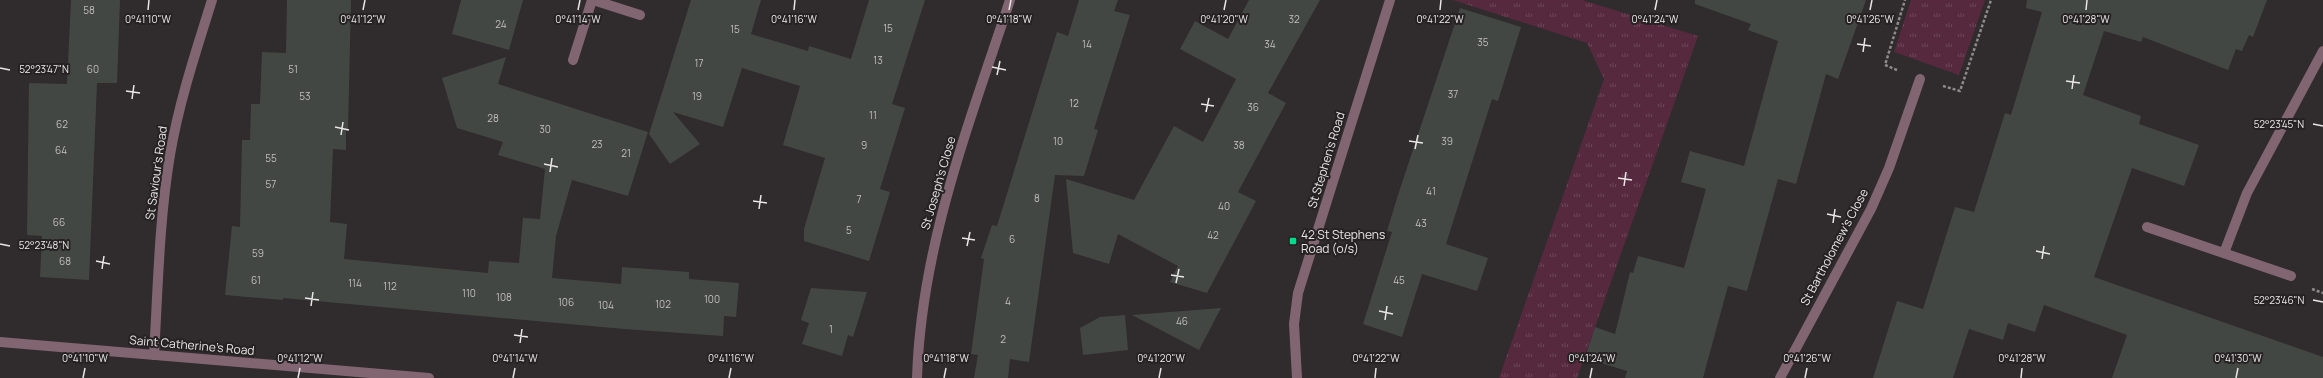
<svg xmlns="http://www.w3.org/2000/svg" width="2323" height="378" font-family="Manrope,sans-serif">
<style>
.grass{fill:url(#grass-tufts)}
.building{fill:#434744}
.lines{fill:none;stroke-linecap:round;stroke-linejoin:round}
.path{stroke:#8e8a8b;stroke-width:2.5;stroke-dasharray:3 2;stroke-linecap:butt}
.minor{stroke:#816571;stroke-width:10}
.ticks{fill:none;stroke:#e9e6e7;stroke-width:1.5}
.poi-dot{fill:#07d98b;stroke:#262223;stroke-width:1.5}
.labels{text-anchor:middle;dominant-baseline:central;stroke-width:4;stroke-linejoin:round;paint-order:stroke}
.number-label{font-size:10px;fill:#c0bebe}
.street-label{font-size:12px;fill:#e9e6e7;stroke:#262223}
.poi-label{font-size:12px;fill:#e9e6e7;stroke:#262223;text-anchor:start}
.ticks-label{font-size:10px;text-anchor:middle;fill:#e9e6e7;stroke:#262223;stroke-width:4;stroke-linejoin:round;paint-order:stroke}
</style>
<defs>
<pattern id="grass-tufts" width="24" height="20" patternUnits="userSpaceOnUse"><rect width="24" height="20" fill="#56293e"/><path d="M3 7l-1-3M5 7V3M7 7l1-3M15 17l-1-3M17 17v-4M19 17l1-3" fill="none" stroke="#6e485a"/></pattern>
</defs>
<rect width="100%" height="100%" fill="#302b2d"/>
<g class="grass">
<polygon points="1453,0 1582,0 1698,36 1577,378 1499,378 1604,79 1587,43"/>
<polygon points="1911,0 1985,0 1959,75 1894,52"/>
</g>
<g class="building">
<polygon points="71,0 120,0 117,83 97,83 89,280 40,277 42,236 27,235 29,83 67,84"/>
<polygon points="287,0 351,0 348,131 346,131 346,150 333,149 330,222 347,224 344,259 488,273 489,261 519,263 523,218 540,219 545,169 498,155 503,142 457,128 442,78 506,57 498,84 648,132 628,196 572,180 556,236 552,278 621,284 622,267 689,272 689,279 739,283 736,317 724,316 723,336 624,329 283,298 283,300 225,295 232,226 240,227 242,140 250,140 251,104 260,104 262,52 286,53"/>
<polygon points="461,0 523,0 509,50 452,34"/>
<polygon points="691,0 761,0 751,34 808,51 809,46 851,59 869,0 925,0 892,104 905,108 880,189 890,192 869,261 804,241 804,229 825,158 783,145 800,86 742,68 723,127 673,112 700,144 670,164 649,134"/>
<polygon points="1079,0 1118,0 1114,11 1130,15 1094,129 1098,130 1084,176 1055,175 1029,362 1010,359 1008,378 974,378 978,355 971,354 984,259 981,258 992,225 997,226 1057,32 1068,36"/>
<polygon points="1249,0 1320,0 1268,93 1286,103 1238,192 1256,201 1207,293 1170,282 1178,266 1118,234 1109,264 1073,253 1066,179 1134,200 1174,126 1203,142 1236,79 1180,49 1195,21 1228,39"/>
<polygon points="1695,0 1866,0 1838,79 1826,74 1796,184 1778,179 1747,291 1728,286 1703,378 1625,378 1627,371 1585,358 1595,327 1615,334 1630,272 1633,273 1638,256 1684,268 1706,189 1681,182 1690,151 1744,166 1778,41 1748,30 1751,24 1695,4"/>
<polygon points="2027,0 2267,0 2253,37 2249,35 2242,51 2236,49 2228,70 2143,37 2141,42 2104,31 2083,95 2141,116 2139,124 2199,145 2184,186 2132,168 2094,277 2323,357 2323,378 2112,378 2127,335 2044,305 2035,332 2008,323 2003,340 1969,329 1953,378 1873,378 1897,301 1923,309 1955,207 1974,212 2005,113 2011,115 2042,12 2026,8"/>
<polygon points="1460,8 1521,27 1498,101 1492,99 1446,244 1488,258 1477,291 1422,274 1402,337 1363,324 1392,232 1387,231 1397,198"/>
<polygon points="811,288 867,292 853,337 848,335 842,356 802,344 809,323 801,320"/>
<polygon points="1221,308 1199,350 1132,315"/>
<polygon points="1125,315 1128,350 1083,355 1080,328 1100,317"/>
</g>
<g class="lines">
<g class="path">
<polyline points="1897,70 1885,65 1905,0"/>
<polyline points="1943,86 1960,91 1991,0"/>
<polyline points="2312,289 2323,293"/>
</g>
<g class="minor">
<polyline points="593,0 640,15"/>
<polyline points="573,60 592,0"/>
<polyline points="2147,227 2291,276"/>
<polyline points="2224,253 2247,193 2323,51"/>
<polyline points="0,342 429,378"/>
<path d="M154,355C158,288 159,221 170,155C179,102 196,51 212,0"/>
<path d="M917,378C921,246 969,124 1010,0"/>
<polyline points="1297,378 1294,324 1298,293 1390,0"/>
<polyline points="1780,378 1871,209 1889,168 1920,79"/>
</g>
</g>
<path class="ticks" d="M148,10L149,0M363,10L365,0M578,10L580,0M794,10L795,0M1009,10L1011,0M1224,10L1226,0M1440,10L1441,0M1655,10L1657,0M1870,10L1872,0M2086,10L2087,0M1857,44L1871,46M1863,52L1865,38M992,67L1006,70M0,68L10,70M997,75L1000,61M2066,81L2080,83M2072,89L2074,75M126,91L140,93M132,99L134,85M1201,104L1214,106M1206,112L1209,98M2313,124L2323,126M335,127L349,130M341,135L343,122M1409,141L1423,143M1415,149L1418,135M544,164L558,167M550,172L552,158M1618,178L1632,180M1624,186L1626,172M753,201L767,203M759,209L761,195M1827,214L1841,217M1833,223L1835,209M962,238L975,240M0,244L10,246M967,246L970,232M2036,251L2050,254M2042,259L2044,246M96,261L110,264M102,269L104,256M1171,275L1184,277M1176,283L1179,269M305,298L319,300M2313,300L2323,302M311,306L313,292M1379,311L1393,314M1385,320L1387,306M514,335L528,337M520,343L522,329M83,378L85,368M298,378L300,368M513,378L515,368M729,378L731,368M944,378L946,368M1159,378L1161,368M1375,378L1376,368M1590,378L1592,368M1805,378L1807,368M2021,378L2022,368M2236,378L2238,368"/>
<rect class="poi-dot" x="1289" y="237" width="8" height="8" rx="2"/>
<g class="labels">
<g class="number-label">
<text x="89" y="10">58</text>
<text x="1294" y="19">32</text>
<text x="501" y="24">24</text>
<text x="888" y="28">15</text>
<text x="735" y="29">15</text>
<text x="1483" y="42">35</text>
<text x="1087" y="44">14</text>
<text x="1270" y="44">34</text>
<text x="878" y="60">13</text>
<text x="699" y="63">17</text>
<text x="93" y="69">60</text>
<text x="293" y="69">51</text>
<text x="1453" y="94">37</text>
<text x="305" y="96">53</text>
<text x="697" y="96">19</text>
<text x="1074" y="103">12</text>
<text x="1253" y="107">36</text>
<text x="873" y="115">11</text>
<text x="493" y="118">28</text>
<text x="62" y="124">62</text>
<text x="545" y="129">30</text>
<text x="1058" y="141">10</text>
<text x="1447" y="141">39</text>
<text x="597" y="144">23</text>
<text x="864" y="145">9</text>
<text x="1239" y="145">38</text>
<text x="61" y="150">64</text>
<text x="626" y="153">21</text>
<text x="271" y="158">55</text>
<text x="271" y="184">57</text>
<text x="1431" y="191">41</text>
<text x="1037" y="198">8</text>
<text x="859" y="199">7</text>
<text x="1224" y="206">40</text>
<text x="59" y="222">66</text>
<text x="1421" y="223">43</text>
<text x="849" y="230">5</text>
<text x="1213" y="235">42</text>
<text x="1012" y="239">6</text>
<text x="258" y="253">59</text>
<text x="65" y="261">68</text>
<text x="256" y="280">61</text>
<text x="1399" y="280">45</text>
<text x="355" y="283">114</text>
<text x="390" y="286">112</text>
<text x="469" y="293">110</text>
<text x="504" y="297">108</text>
<text x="712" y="299">100</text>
<text x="1008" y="301">4</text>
<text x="566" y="302">106</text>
<text x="663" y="304">102</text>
<text x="606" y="305">104</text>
<text x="1182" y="321">46</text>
<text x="831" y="329">1</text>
<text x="1003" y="339">2</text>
</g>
<g class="street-label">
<text transform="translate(1326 160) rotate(-73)">St Stephen's Road</text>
<text transform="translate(156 173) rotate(-82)">St Saviour's Road</text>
<text transform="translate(938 183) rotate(-74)">St Joseph's Close</text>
<text transform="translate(1834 247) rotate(-62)">St Bartholomew's Close</text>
<text transform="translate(192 345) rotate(5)">Saint Catherine's Road</text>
</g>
<g class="poi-label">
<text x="1301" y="234">42 St Stephens<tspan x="1301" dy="14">Road (o/s)</tspan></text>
</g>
</g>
<g class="ticks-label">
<text x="148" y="23">0°41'10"W</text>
<text x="363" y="23">0°41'12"W</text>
<text x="578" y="23">0°41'14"W</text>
<text x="794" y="23">0°41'16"W</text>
<text x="1009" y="23">0°41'18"W</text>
<text x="1224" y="23">0°41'20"W</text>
<text x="1440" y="23">0°41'22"W</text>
<text x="1655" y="23">0°41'24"W</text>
<text x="1870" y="23">0°41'26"W</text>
<text x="2086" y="23">0°41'28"W</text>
<text x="44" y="73">52°23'47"N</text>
<text x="2279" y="128">52°23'45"N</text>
<text x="44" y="249">52°23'48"N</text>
<text x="2279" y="304">52°23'46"N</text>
<text x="85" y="362">0°41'10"W</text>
<text x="300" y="362">0°41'12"W</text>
<text x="515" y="362">0°41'14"W</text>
<text x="731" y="362">0°41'16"W</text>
<text x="946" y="362">0°41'18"W</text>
<text x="1161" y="362">0°41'20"W</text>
<text x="1376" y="362">0°41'22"W</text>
<text x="1592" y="362">0°41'24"W</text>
<text x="1807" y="362">0°41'26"W</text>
<text x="2022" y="362">0°41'28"W</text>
<text x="2238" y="362">0°41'30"W</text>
</g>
</svg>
